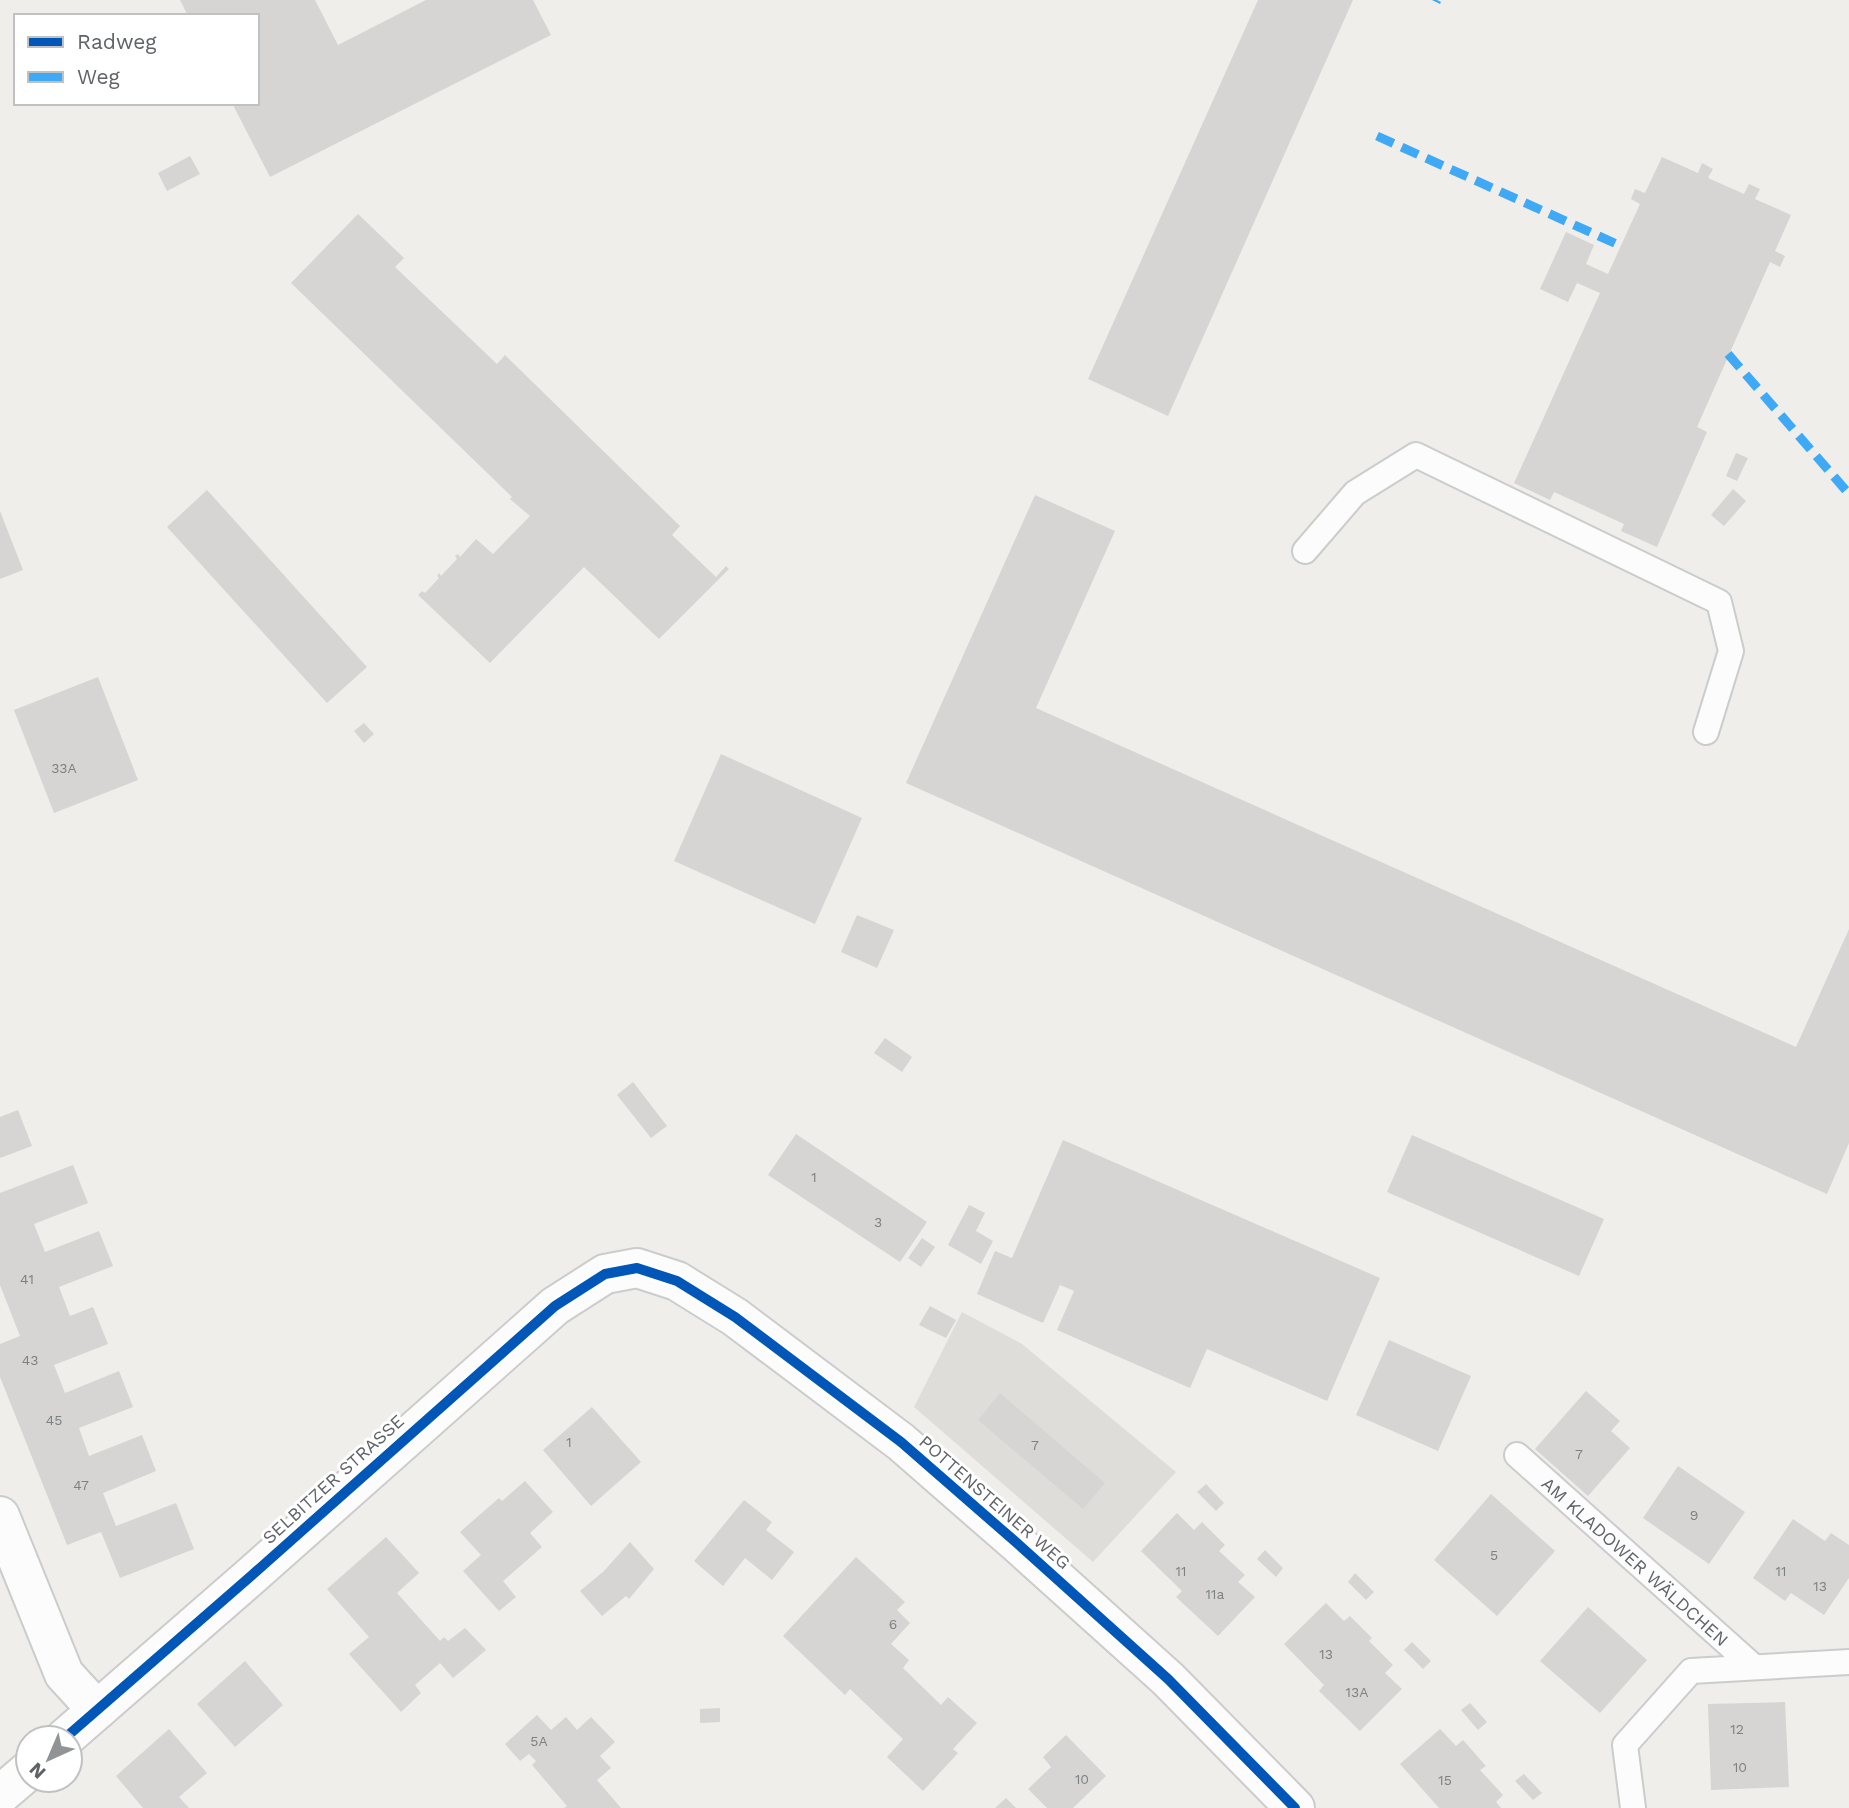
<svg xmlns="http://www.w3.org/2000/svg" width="1849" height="1808" font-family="'Work Sans',sans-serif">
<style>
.industrial{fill:#dfddda}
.building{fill:#d6d5d3}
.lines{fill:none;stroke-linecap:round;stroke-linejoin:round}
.lane-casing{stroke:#cbcccc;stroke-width:28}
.street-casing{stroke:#cbcccc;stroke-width:42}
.lane{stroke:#fdfcfc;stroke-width:24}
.street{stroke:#fdfcfc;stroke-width:38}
.quiet{stroke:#3fa9f5;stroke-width:9;stroke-dasharray:18 9;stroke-linecap:butt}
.cycleway-casing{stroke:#fff;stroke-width:15}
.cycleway{stroke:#0057b8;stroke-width:10}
.labels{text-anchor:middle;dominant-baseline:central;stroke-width:6;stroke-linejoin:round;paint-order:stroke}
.number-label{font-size:14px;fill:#7e8184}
.street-label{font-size:18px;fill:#5f6368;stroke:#fff}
</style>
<rect width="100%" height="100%" fill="#efeeea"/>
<polygon class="industrial" points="962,1312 1022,1344 1176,1472 1093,1562 914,1407"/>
<g class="building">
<polygon points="180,0 315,0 338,45 426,0 533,0 551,35 270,177 232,103 257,103 257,16 188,16"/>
<polygon points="1258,0 1353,0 1168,416 1088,379"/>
<polygon points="190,156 200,174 167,191 158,173"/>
<polygon points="1662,157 1698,173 1702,163 1713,169 1708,178 1744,194 1749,184 1760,189 1755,199 1791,215 1775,251 1785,256 1780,267 1770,262 1697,427 1707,432 1657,547 1621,531 1624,524 1554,492 1550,500 1514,483 1600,293 1577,283 1568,302 1540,289 1566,232 1594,245 1586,264 1608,274 1640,204 1631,199 1635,189 1645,193"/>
<polygon points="358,214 404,258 395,267 497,364 505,355 680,526 672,535 716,577 726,566 729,569 659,639 584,567 490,663 418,595 422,591 425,593 439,578 437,576 439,573 441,576 457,559 455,556 458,554 460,557 476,539 493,554 530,516 510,499 512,497 291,283"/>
<polygon points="1736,453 1748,458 1737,481 1726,476"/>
<polygon points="1733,489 1746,501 1724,526 1711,515"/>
<polygon points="207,490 367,667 327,703 167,527"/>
<polygon points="1035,495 1115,531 1036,708 1796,1047 1849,929 1849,1143 1827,1194 906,783"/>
<polygon points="0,511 23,570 0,579"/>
<polygon points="98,677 138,780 54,813 14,710"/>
<polygon points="364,723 374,734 364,743 354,731"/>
<polygon points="721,754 862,818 815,924 674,861"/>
<polygon points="857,915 894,930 877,968 841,952"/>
<polygon points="885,1038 912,1057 902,1072 874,1053"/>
<polygon points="633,1082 667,1126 651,1138 617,1095"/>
<polygon points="18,1110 32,1146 0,1158 0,1117"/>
<polygon points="796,1134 927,1222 900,1262 768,1175"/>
<polygon points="1412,1135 1604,1219 1579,1276 1387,1192"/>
<polygon points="1063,1140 1380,1278 1327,1401 1207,1349 1190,1388 1057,1330 1074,1291 1060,1285 1043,1323 977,1294 995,1251 1012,1258"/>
<polygon points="73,1165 88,1203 34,1224 45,1252 99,1231 113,1266 59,1287 70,1316 93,1307 108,1344 54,1365 65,1393 119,1371 133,1407 79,1428 89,1456 142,1435 156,1471 103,1493 116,1526 176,1503 194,1549 120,1578 101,1532 67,1545 0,1377 0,1344 20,1336 0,1285 0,1193"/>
<polygon points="969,1205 985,1213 976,1231 993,1241 981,1264 948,1245"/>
<polygon points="922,1238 935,1247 921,1267 908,1258"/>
<polygon points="930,1306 956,1320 946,1338 919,1325"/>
<polygon points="1389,1340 1471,1376 1438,1451 1356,1415"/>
<polygon points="1586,1391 1620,1421 1611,1431 1630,1448 1588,1496 1535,1449"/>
<polygon points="1000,1393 1105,1483 1083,1509 978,1420"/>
<polygon points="592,1407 641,1462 591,1506 543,1450"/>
<polygon points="1678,1466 1745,1512 1709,1564 1643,1518"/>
<polygon points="525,1481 553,1512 530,1533 542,1547 503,1581 516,1597 499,1611 463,1571 481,1555 460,1532 499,1498 502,1501"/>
<polygon points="1206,1484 1224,1503 1216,1511 1197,1492"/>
<polygon points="1491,1494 1555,1551 1497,1616 1434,1560"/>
<polygon points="744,1500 772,1522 766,1530 794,1552 772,1580 745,1558 723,1586 694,1561"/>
<polygon points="1177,1513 1194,1530 1202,1522 1225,1545 1219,1551 1245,1575 1238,1582 1255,1597 1218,1636 1176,1597 1182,1591 1141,1551"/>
<polygon points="1793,1519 1825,1541 1831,1533 1849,1545 1849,1578 1824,1615 1791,1593 1785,1601 1753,1578"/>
<polygon points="386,1537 419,1573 397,1593 440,1641 444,1637 448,1641 465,1628 486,1650 453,1678 440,1663 415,1685 421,1693 401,1712 349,1654 369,1637 327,1589"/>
<polygon points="630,1542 654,1569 629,1599 626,1596 602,1616 580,1591 604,1571"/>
<polygon points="1265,1550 1283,1568 1276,1577 1257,1559"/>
<polygon points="856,1557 905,1602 897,1610 910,1623 891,1644 909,1660 903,1668 941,1705 948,1697 977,1723 953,1749 958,1753 923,1791 887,1757 903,1739 850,1689 845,1695 783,1636"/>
<polygon points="1355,1573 1374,1592 1366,1600 1348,1582"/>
<polygon points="1326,1603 1344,1621 1350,1616 1372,1638 1369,1641 1393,1665 1385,1673 1402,1689 1360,1731 1319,1691 1324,1685 1284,1644"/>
<polygon points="1588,1607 1647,1660 1600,1713 1540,1661"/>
<polygon points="1412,1642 1431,1661 1423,1669 1404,1650"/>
<polygon points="245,1661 283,1705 235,1747 197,1704"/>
<polygon points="1785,1702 1789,1787 1711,1790 1708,1704"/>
<polygon points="1470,1703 1487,1722 1478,1730 1461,1710"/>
<polygon points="720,1708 720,1722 700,1723 700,1709"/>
<polygon points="537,1715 551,1730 566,1717 577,1730 591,1717 615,1742 600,1756 611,1768 597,1780 621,1808 564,1808 567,1806 532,1765 536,1761 529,1754 520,1761 505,1744"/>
<polygon points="169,1729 207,1773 179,1797 189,1808 143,1808 116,1776"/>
<polygon points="1440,1729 1456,1746 1463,1740 1486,1766 1480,1770 1503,1795 1496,1802 1501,1808 1439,1808 1400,1764"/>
<polygon points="1066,1735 1106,1776 1073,1808 1047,1808 1028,1789 1051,1767 1043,1757"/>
<polygon points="1524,1774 1542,1793 1533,1800 1515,1781"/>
<polygon points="1006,1798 1016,1808 995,1808"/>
</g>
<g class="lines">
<defs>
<g id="lane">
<polyline points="1305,551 1355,493 1416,455 1719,602 1731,651 1706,732"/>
<path id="s1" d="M1517,1455L1754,1667"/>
<polyline points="1633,1808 1625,1745 1691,1671 1849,1662"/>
</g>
<g id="street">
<polyline points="0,1516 64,1674 97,1710"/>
<polyline points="65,1738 251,1576 555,1306 605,1274 637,1268 677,1281 735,1317 901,1442 1018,1544 1168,1679 1295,1808"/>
<polyline points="0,1795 28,1771"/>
</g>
</defs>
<use href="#lane" class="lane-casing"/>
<use href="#street" class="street-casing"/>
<use href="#lane" class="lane"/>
<use href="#street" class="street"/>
<g class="quiet">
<polyline points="1436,2 1437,0"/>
<polyline points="1377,136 1621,246"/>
<polyline points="1728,354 1849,494"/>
</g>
<defs>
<polyline id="cycleway" points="65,1738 251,1576 555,1306 605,1274 637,1268 677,1281 735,1317 901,1442 1018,1544 1168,1679 1295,1808"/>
</defs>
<use href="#cycleway" class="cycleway-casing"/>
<use href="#cycleway" class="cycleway"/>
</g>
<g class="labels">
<g class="number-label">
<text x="64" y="768">33A</text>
<text x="814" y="1177">1</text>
<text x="878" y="1222">3</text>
<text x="27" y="1279">41</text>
<text x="30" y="1360">43</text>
<text x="54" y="1420">45</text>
<text x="569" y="1442">1</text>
<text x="1035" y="1445">7</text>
<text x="1579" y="1454">7</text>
<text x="81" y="1485">47</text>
<text x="1694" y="1515">9</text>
<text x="1494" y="1555">5</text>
<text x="1181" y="1571">11</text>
<text x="1781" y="1571">11</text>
<text x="1820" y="1586">13</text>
<text x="1215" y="1594">11a</text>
<text x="893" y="1624">6</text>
<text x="1326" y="1654">13</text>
<text x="1357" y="1692">13A</text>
<text x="1737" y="1729">12</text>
<text x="539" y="1741">5A</text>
<text x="1740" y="1767">10</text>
<text x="1082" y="1779">10</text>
<text x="1445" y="1780">15</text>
</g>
<g class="street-label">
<text transform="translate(333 1479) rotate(-42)">SELBITZER STRASSE</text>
<text transform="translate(995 1502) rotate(41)">POTTENSTEINER WEG</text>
<text stroke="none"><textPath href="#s1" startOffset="159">AM KLADOWER WÄLDCHEN</textPath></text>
</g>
</g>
<rect x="14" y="14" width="245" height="91" fill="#ffffff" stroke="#bfc1c3" stroke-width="2"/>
<rect x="28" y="37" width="35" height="10" fill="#0057b8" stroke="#bfc1c3" stroke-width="2"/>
<text x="77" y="49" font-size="21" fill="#5f6368">Radweg</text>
<rect x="28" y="72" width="35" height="10" fill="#3fa9f5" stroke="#bfc1c3" stroke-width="2"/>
<text x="77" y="84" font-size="21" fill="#5f6368">Weg</text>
<g transform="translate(49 1759) rotate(224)"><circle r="33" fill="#ffffff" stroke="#bfc1c3" stroke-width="2"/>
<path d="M0-5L12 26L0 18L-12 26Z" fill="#919496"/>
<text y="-10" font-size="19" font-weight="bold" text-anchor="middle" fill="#5f6368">N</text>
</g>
</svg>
